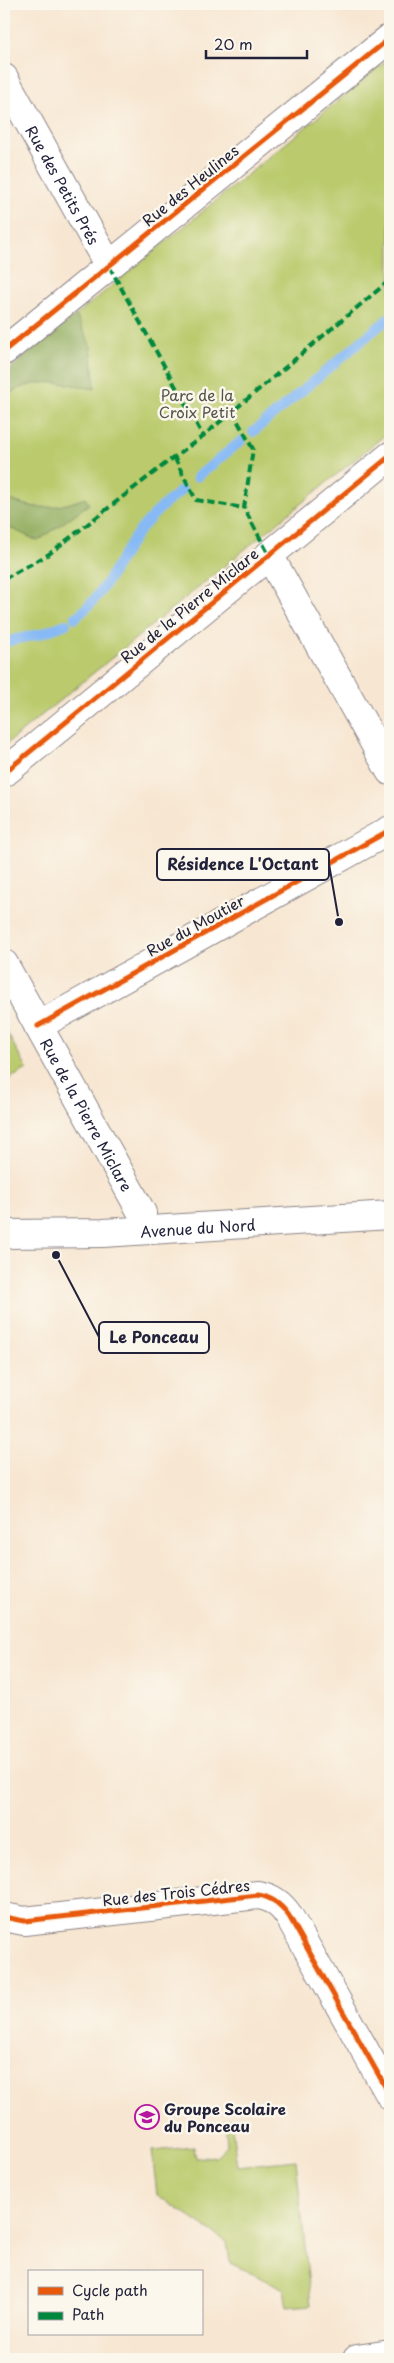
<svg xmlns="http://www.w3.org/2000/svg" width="394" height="2363" font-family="'Playpen Sans',sans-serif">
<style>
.green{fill:#baca6c;stroke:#6e7654}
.forest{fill:#93ae60;stroke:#5a684e}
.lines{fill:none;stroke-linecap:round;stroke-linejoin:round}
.stream{stroke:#87baf5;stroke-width:10}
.minor-casing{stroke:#8c8486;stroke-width:30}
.tertiary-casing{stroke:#8c8486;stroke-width:30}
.minor{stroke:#fff;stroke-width:28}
.tertiary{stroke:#fff;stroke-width:28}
.quiet{stroke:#00873e;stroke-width:4;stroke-dasharray:8 4;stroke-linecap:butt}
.cycleway-casing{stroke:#fbf7ec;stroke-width:8}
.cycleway{stroke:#e8590c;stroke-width:5}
.labels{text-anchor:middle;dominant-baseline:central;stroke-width:5;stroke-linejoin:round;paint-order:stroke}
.street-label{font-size:15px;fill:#22223b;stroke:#fbf7ec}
.park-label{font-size:15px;fill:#50544a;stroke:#fbf7ec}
.poi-label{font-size:15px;font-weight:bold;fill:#22223b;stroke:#fbf7ec;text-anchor:start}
.leader{fill:none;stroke:#22223b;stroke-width:2}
.callout-dot{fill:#22223b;stroke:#fbf7ec;stroke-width:2}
.callout{fill:#fbf7ec;stroke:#22223b;stroke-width:2}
.callout-label{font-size:16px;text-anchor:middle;font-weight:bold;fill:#22223b}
</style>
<rect width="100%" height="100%" fill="#fbf7ec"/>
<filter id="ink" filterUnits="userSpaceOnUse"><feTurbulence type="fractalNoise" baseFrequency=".02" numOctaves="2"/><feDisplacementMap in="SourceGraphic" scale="10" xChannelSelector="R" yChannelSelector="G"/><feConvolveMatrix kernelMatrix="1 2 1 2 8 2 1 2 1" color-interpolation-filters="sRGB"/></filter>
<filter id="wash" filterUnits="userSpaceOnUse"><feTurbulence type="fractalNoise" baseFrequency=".0096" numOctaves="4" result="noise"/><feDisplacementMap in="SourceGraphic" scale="20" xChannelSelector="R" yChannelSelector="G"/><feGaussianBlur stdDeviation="1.12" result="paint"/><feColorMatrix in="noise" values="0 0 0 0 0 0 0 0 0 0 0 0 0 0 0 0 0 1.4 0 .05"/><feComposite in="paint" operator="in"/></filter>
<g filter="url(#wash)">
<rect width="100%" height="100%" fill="#f7e6d1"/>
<g class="green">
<polygon points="390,58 390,431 4,746 4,374"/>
<polygon points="4,1027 27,1069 4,1082"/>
<polygon points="231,2119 237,2166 296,2160 311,2305 287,2307 284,2289 230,2263 227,2242 157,2195 152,2151 194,2147 196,2158 216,2156 227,2145 225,2120"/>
</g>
<g class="forest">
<path d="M76,315L91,347L95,389C62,383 34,375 4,398V374Z"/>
<path d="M4,497C34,511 54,510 85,498L89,504L38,541L4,525Z"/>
</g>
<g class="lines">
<g class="stream">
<polyline points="253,432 390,317"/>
<polyline points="197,477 241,441"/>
<path d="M75,618C103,597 117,562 137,534C150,517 165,503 182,490"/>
<polyline points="4,642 40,634 66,624"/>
</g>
</g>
</g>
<g filter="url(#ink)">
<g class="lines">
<defs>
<g id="minor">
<path id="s1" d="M4,78L109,266"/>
<polyline points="4,351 390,38"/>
<polyline points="269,555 390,771"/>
<polyline points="4,773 390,456"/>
<path id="s2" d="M4,964L142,1213"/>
<polyline points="38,1026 390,830"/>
<path d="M4,1917L24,1921L258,1895C272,1897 281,1904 289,1916L390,2095"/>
<polyline points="357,2359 390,2354"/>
</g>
<g id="tertiary">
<path id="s3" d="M4,1234L103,1233L390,1215"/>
</g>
</defs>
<use href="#minor" class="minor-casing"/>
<use href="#tertiary" class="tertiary-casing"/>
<use href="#minor" class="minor"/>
<use href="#tertiary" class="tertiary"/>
<g class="quiet">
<polyline points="109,266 203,436"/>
<polyline points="232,411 253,449 244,508 269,555"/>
<polyline points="174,457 196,500 244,508"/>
<polyline points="4,579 49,554 165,464 203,436 390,280"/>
</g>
<defs>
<g id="cycleway">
<polyline points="4,351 390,38"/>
<polyline points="4,773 390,456"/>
<polyline points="38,1026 390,830"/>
<path d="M4,1917L24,1921L258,1895C272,1897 281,1904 289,1916L390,2095"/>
</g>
</defs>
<use href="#cycleway" class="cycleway-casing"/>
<use href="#cycleway" class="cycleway"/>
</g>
</g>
<defs>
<symbol id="school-ring" viewBox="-11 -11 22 22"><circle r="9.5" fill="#fbf7ec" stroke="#b5179e" stroke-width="1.5"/><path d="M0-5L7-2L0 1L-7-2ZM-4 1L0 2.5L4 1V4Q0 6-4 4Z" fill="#b5179e"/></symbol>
</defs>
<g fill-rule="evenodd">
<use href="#school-ring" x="133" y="2103" width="28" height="28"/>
</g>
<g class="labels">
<g class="street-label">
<text stroke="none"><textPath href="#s1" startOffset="122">Rue des Petits Prés</textPath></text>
<text transform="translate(190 185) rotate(-39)">Rue des Heulines</text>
<text transform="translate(189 605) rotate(-39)">Rue de la Pierre Miclare</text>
<text transform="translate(195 925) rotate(-29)">Rue du Moutier</text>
<text stroke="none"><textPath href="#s2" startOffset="172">Rue de la Pierre Miclare</textPath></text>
<text stroke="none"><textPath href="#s3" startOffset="194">Avenue du Nord</textPath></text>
<text transform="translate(176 1892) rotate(-6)">Rue des Trois Cédres</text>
</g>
<g class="park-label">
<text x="197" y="394">Parc de la<tspan x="197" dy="17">Croix Petit</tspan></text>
</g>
<g class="poi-label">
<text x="164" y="2108">Groupe Scolaire<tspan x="164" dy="17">du Ponceau</tspan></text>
</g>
</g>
<path class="leader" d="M339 922L329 864M56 1255L99 1337"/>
<g class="callout-dot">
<circle cx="339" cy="922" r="5"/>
<circle cx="56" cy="1255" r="5"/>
</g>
<g class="callout">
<rect x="157" y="849" width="172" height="31" rx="5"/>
<rect x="99" y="1322" width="110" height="31" rx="5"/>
</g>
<g class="callout-label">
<text x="243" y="870">Résidence L'Octant</text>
<text x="154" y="1343">Le Ponceau</text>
</g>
<rect width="394" height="2363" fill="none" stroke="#fbf7ec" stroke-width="20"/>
<rect x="28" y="2270" width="175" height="65" fill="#fbf7ec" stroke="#a4a2a5"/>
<rect x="38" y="2287" width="25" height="8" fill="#e8590c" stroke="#a4a2a5"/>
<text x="72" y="2296" font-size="15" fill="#22223b">Cycle path</text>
<rect x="38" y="2312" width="25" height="8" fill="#00873e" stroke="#a4a2a5"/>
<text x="72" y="2320" font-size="15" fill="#22223b">Path</text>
<path d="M206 50v8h101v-8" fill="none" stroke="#22223b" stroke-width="2.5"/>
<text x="214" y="50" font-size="15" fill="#22223b" stroke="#fbf7ec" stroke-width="4" paint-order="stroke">20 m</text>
</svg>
